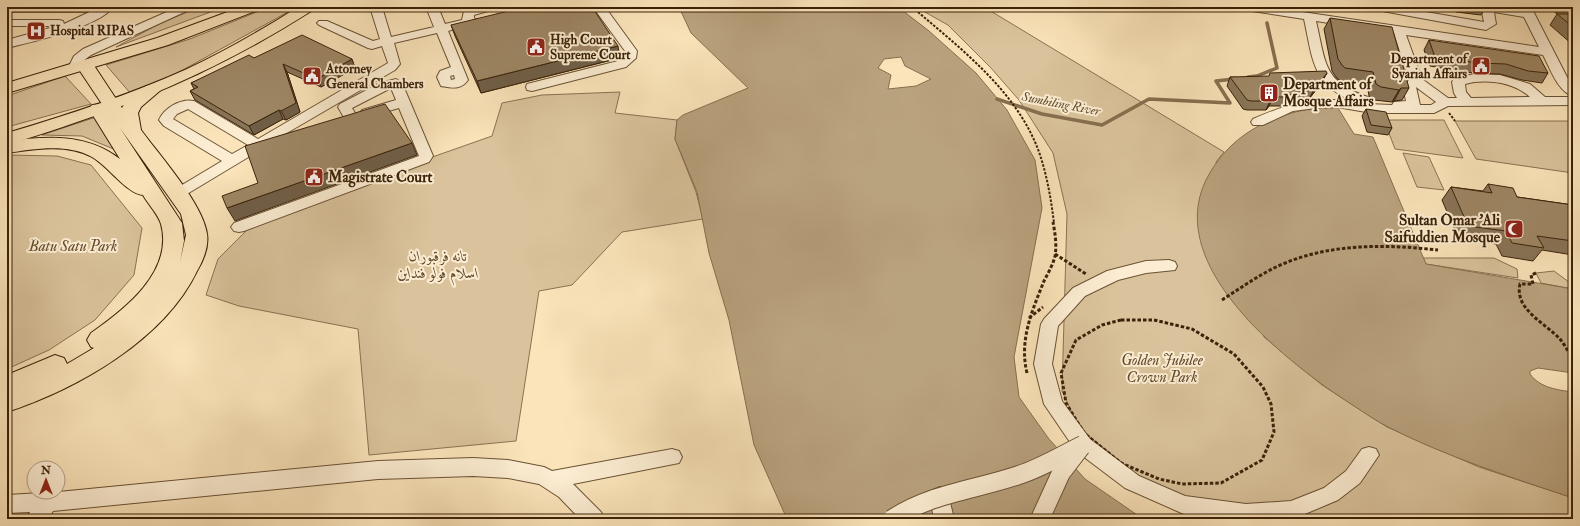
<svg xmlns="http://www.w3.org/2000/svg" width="1580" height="526" font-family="'IM FELL Double Pica',Amiri,serif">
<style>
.green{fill:#dac39c;stroke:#8a7252}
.water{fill:#b9a27e;stroke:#866f4f;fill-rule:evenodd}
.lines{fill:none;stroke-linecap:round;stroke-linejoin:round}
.stream{stroke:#866f4f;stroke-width:3.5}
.minor-casing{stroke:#6a5235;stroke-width:2}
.major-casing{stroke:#3a2209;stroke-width:2}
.highway-casing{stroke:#3a2209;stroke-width:2}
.path-far1{stroke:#3a2209;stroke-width:2;stroke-dasharray:2.5 1.5;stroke-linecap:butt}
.path{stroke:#3a2209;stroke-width:3;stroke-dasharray:3.5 2;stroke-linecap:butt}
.minor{fill:#fcedd2;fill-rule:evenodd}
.major{fill:#fbe4ba;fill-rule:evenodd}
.highway{fill:#fbe4ba;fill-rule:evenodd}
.minor-bridge-casing{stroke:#6a5235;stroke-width:20;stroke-linecap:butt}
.minor-bridge{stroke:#fcedd2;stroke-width:18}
.wall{fill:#887457;stroke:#3a2209}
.shaded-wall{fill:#6f5e47;stroke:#3a2209}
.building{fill:#9e8765;stroke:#3a2209}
.labels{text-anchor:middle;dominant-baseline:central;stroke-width:4;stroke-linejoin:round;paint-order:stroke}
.far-poi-label{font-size:13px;font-weight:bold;fill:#3a2209;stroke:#fcedd2;text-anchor:start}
.far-water-label{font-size:13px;font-style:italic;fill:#664f32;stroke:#fcedd2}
.poi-label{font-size:15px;font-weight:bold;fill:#3a2209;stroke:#fcedd2;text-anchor:start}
.park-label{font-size:15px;font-style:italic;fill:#624a2e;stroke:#fcedd2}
</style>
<rect width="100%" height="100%" fill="#fbe4ba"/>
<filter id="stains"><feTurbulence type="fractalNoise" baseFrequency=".005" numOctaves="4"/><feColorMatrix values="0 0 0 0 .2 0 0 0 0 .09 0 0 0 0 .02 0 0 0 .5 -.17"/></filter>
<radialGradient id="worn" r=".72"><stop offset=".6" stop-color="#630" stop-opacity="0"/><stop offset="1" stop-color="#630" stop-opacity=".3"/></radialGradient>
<g class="green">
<polygon points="199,7 224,7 116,47 159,24"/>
<polygon points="269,7 297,7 170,77 131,94 106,65 190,39"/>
<polygon points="916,7 984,7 1224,152 1216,162 1264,337 1322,385 1387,427 1479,467 1573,498 1573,519 1202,519 1131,470 1079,428 1062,391 1067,214 1053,153 1019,100 991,68 948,25"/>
<polygon points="65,76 91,104 7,127 7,96"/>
<polygon points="620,92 615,113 677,120 675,139 696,192 703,219 622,232 572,285 539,291 516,441 369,455 358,329 239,306 206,295 218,259 249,228 353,185 492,136 502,103 542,95"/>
<polygon points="99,116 121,152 82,136 42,135"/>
<polygon points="1384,120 1444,120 1463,158 1395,149"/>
<polygon points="1455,121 1567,121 1573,123 1573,173 1476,159"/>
<polygon points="1403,153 1429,157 1444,190 1417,187"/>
<polygon points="7,155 57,156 91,165 142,228 134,275 95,320 49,350 7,369"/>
<polygon points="1423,258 1494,258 1517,269 1518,278 1426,264"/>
<polygon points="1554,271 1573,285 1573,289 1541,283 1536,273"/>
</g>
<g class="water">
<path d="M679,7H898L929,31L976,73L1007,110L1035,160L1042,208L1014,357L1019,397L1049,439L1085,479L1143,519H787L754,445L729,320L709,253L697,192L675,139L677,120L683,115L748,88L691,33ZM901,57L905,66L931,79L916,86L888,89L891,75L878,68L884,59Z"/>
<path d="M1317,108H1338L1354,134L1373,137L1426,264L1573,289V373L1538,368L1530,371V374C1540,388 1558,390 1573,392V498C1510,477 1447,457 1388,427C1376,421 1365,413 1354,406C1290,365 1163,268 1206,180C1228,136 1270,114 1317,108Z"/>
</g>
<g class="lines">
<g class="stream">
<polyline points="1248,77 1257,76 1277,68 1267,23"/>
<polyline points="997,99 1042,114 1102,125 1149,99 1230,103 1216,81 1234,79"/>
</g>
<defs>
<g id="minor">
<path d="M100,7H113C99,27 31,42 7,48V40L57,26H7V20H59L63,21L64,24Z"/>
<polygon points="178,7 193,7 191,9 91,55 83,61 78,71 70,71 68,68 74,56 83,49"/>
<path d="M370,7H382L391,37L434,27L426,7H438L445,24L462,20L464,11L478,7H497L495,9L474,15V18L479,21L477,23L448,31L468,80C461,90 452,88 441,86L437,77L440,71L451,67L437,33L394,43L400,64L395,70L280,137L283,140L281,143L265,147L182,197L177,199L172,197L170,194L172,191L222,161L164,126L159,120C164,108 181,98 194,101L258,139L388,63L382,46L372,49L368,48L319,25L317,23L319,21H327L373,41L380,39ZM454,75L455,79L451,80L450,76ZM188,109L248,145L232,154L173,119L177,114Z"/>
<polygon points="593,7 605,7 637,51 636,58 626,67 532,91 527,90 526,87 527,84 618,61 624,57 625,51"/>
<path d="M1240,7H1269L1539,47L1524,17L1494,12L1496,24L1486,30L1377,10L1371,7H1397L1484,22L1481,7H1507L1520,9L1519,7H1531L1567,77L1573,84V96C1558,92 1550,68 1543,55L1406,35L1422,79L1448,98H1457L1454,93L1452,82L1454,79L1474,74L1500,75L1530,84L1545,97H1573V105L1448,106L1434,113H1372L1337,107L1316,108L1293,111L1263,125H1253L1251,122L1253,119C1292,102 1315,95 1358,103C1312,87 1313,60 1304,19L1246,10ZM1316,21L1394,33L1409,80L1403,87L1406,101L1394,102L1392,105L1368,104L1373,101L1371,98C1323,83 1326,64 1316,21ZM1474,82C1494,80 1514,83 1530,97L1471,98L1466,92L1465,84ZM1416,87L1436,102L1431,105H1420Z"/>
<polygon points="396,79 402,83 433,156 429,162 244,231 239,232 234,231 231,227 234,223 419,156 399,108 367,117 362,116 360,113 362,110 396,100 391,88 352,108 358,118 356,121 346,121 338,107 340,104 380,83"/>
<polygon points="1169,260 1175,262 1177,266 1175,270 1146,273 1118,280 1085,296 1058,326 1052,364 1062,401 1090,439 1139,476 1185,496 1246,504 1291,501 1324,488 1346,471 1362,449 1369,447 1376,449 1379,455 1360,483 1338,500 1293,519 1221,519 1184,514 1177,511 1125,488 1076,451 1044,404 1034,364 1041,324 1044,319 1073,288 1107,271 1146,261"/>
<polygon points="672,449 679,451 682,457 679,463 573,484 601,512 604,519 580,519 559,497 539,484 508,478 473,476 378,479 53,511 48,519 27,519 30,512 7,513 7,495 58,492 378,461 473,458 508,460 544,467 552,471"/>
<polygon points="940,487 947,490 954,519 934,519 930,496 933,490"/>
</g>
<g id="major">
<polygon points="241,7 260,7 258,10 168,45 7,93 7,83 157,38"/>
<path d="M298,7H315L313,10C236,59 163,93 77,122C54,130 31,138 7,144V133C68,115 129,95 187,69C225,51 262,30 298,7Z"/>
</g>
<path id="highway" d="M85,60L91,61L122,108C129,96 145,82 159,85L162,89L141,107L138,113L141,130C160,156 203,204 207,234C209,246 203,261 197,271C164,340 77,389 7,412V375L55,355L64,358L67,364L94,348L91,347L87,340L91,333C124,310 174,272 161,224C158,214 148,204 143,195C127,194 108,166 92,157C67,143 34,149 7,153V141C47,136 87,133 120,159L89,109L92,105L102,104L76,65L79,61ZM120,128L181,214L186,235L180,262L184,241L182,223Z"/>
</defs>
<use href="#minor" class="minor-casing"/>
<use href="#major" class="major-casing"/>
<use href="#highway" class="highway-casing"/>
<g class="path-far1">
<path d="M912,7C960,48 1017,91 1039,152C1047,175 1051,199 1054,223"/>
<polyline points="1449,113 1455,121"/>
</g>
<g class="path">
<polyline points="1055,254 1086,274"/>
<path d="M1536,273L1531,275L1533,284H1520C1514,309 1545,323 1560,339C1565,345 1569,353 1573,360"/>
<path d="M1222,300C1239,289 1256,277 1274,268C1325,243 1383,244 1438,250"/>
<polyline points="1029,318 1043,307"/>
<polygon points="1121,320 1154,320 1192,329 1234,354 1263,387 1271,404 1274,432 1262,460 1221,483 1182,484 1159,479 1121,463 1084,433 1066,403 1061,373 1076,340 1102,325"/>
<path d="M1027,373C1019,340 1032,311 1044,281C1048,273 1053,265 1055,256C1057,245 1055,233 1053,222"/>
</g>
<use href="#minor" class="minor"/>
<use href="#major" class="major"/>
<use href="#highway" class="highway"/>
<defs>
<g id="minor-bridge">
<path d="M892,519C932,493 975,490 1019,475C1041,468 1062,455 1083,445"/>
<polyline points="1040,519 1061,473 1081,447"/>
</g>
</defs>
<use href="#minor-bridge" class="minor-bridge-casing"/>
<use href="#minor-bridge" class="minor-bridge"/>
</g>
<g class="wall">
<polygon points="7,7 97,7 87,12 7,12"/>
<polygon points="1289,7 1311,7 1309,11 1289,8"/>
<polygon points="1455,7 1486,7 1481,15 1456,12"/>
<polygon points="1549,7 1573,7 1573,45 1550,25 1557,14"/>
<polygon points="1330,18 1409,88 1402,100 1394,101 1392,102 1374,100 1369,96 1367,84 1339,80 1336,77 1332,71 1324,29"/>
<polygon points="451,25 620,58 481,93 455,36"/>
<polygon points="1429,40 1548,73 1542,83 1522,80 1500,74 1473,73 1430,66 1424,50"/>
<polygon points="254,58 352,59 355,68 321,87 287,72 300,112 286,120 283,119 254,135 195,100 190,91 194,89 191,83"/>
<polygon points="1230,77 1322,82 1309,99 1291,101 1282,106 1269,106 1266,110 1247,110 1243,109 1227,86"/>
<polygon points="1366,109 1392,128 1388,135 1367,132 1362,116"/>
<polygon points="1488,184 1517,197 1573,205 1573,255 1542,250 1533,261 1502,256 1496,244 1458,238 1442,200 1451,187 1483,191"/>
</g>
<g class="shaded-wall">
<polygon points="84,7 97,7 87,12"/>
<polygon points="618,46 620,58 619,58 481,93 477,81"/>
<polygon points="352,59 355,68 321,87 317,79"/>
<polygon points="283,64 287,72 300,112 286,120 281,111"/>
<polygon points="1327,73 1322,82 1309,99 1314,90"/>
<polygon points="1401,88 1394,101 1392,102 1399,90"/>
<polygon points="1296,92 1291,101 1282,106 1286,97"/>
<polygon points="1273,97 1269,106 1266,110 1270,101"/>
<polygon points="279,110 283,119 254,135 249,126"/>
<polygon points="412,143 417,155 235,221 227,208"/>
</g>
<g class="building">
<polygon points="525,7 592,7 618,46 477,81 451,25"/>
<polygon points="1569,7 1573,7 1573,10"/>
<polygon points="1557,14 1573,14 1573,27"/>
<polygon points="1330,18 1392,27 1409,88 1401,88 1399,90 1381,87 1376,84 1373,72 1345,68 1342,65 1338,59"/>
<polygon points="302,35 352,59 317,79 283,64 296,103 281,111 279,110 249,126 190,91 198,87 191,83 249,55 254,58"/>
<polygon points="1429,40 1539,56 1548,73 1528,71 1506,64 1479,63 1435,57"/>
<polygon points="1326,71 1327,73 1314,90 1296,92 1286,97 1273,97 1270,101 1251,101 1247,100 1230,77 1269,76 1270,73"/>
<polygon points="385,104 412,143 227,208 222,196 258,183 245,146"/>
<polygon points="1366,109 1386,112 1392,128 1371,125"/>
<polygon points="1488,184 1513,188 1517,197 1573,205 1573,241 1537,236 1544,248 1512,243 1506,231 1468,226 1451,187 1492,193"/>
</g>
<defs>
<symbol id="hospital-square" viewBox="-11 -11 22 22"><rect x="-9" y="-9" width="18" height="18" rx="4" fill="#8f2418" stroke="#fcedd2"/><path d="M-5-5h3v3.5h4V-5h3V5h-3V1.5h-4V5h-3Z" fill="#fff"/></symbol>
<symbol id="civic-square" viewBox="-11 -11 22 22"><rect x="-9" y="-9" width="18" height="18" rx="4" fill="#8f2418" stroke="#fcedd2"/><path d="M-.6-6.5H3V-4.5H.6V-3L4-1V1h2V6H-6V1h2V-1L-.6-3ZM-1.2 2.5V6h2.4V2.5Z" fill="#fff"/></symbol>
<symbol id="building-square" viewBox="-11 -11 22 22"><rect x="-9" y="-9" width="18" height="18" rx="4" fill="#8f2418" stroke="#fcedd2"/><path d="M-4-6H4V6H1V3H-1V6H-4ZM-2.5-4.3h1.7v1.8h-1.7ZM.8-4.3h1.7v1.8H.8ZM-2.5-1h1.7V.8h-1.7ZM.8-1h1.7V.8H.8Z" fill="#fff"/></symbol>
<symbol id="mosque-square" viewBox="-11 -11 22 22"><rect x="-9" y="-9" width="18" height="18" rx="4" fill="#8f2418" stroke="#fcedd2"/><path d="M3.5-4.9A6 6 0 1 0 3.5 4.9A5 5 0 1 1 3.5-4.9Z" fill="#fff"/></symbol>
</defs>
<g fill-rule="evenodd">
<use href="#hospital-square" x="25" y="20" width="22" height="22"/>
<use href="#civic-square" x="525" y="36" width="22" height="22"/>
<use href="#civic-square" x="1470" y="55" width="22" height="22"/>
<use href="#civic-square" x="301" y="65" width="22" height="22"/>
<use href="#building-square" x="1258" y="82" width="22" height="22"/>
<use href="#civic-square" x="303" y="166" width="22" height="22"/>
<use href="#mosque-square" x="1503" y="218" width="22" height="22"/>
</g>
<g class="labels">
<g class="far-poi-label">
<text x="50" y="31">Hospital RIPAS</text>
<text x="550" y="40">High Court<tspan x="550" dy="15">Supreme Court</tspan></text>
<text x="1467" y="59" text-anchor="end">Department of<tspan x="1467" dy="15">Syariah Affairs</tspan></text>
<text x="326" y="69">Attorney<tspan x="326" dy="15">General Chambers</tspan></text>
</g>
<g class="far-water-label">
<text transform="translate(1061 104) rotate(11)">Sumbiling River</text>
</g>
<g class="poi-label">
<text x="1283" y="84">Department of<tspan x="1283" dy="17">Mosque Affairs</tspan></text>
<text x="328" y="177">Magistrate Court</text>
<text x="1500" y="220" text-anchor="end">Sultan Omar 'Ali<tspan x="1500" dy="17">Saifuddien Mosque</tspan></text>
</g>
<g class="park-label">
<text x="73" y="246">Batu Satu Park</text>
<text x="438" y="256">تانه فرقبوران<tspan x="438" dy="17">اسلام فولو فنداين</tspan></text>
<text x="1162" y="360">Golden Jubilee<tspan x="1162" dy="17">Crown Park</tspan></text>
</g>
</g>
<rect width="1580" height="526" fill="none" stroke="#fbe4ba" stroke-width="24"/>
<rect x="8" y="8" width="1564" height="510" fill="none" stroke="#3a2209" stroke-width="2"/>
<rect x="12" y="12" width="1556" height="502" fill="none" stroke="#3a2209"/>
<g transform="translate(46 480)"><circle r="19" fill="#fcedd2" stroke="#ae9c82"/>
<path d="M0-3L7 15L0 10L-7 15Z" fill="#8f2418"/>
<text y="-6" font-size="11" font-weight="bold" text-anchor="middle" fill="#3a2209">N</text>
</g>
<rect width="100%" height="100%" filter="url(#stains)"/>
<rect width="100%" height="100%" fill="url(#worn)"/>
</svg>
